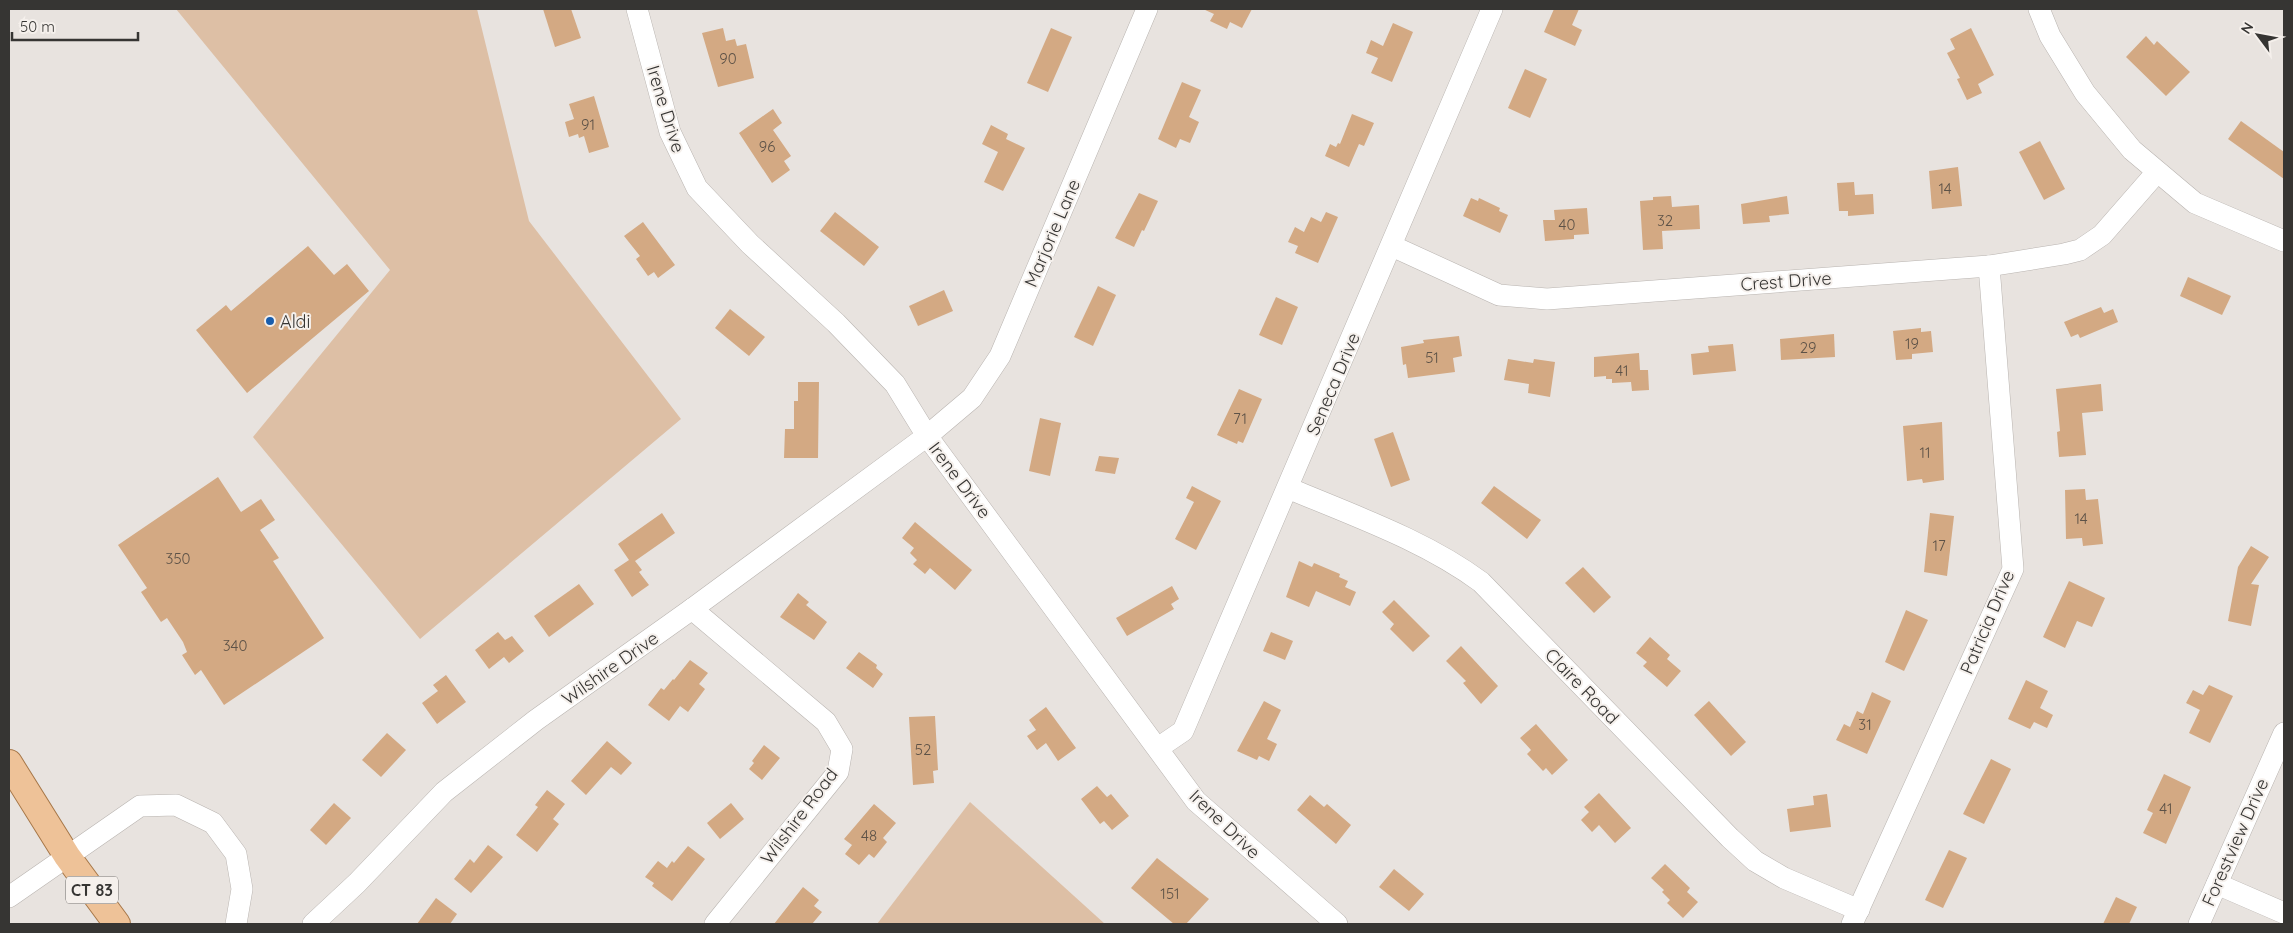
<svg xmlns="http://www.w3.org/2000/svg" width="2293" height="933" font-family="Quicksand,sans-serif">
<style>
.green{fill:#ddbfa5}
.building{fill:#d3a983}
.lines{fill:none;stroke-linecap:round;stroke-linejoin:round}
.minor-casing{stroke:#b9b4b0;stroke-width:22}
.major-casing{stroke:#a67748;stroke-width:28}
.minor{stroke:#fff;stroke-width:21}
.major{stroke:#eec298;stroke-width:26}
.poi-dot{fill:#185dad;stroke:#f5f0ec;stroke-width:2}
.labels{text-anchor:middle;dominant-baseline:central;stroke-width:4;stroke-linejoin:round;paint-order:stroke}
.number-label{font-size:15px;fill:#5d5247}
.shield{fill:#f5f0ec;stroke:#6f6d6a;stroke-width:1}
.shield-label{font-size:16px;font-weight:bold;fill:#363533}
.street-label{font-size:18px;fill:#363533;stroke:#f5f0ec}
.poi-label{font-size:18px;fill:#363533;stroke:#f5f0ec;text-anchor:start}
</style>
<rect width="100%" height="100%" fill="#e8e3df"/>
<g class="green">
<polygon points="176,9 477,9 529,221 681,419 420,639 253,437 390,270"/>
<polygon points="970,802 1105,924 877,924"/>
</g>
<g class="building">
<polygon points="543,9 571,9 581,38 555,47"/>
<polygon points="1203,9 1252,9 1242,28 1230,22 1227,29 1210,21 1214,14"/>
<polygon points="1554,9 1579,9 1572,25 1582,30 1575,46 1544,32"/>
<polygon points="1393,23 1413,32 1392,82 1371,73 1378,58 1366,53 1371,40 1383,46"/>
<polygon points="723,28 726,41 735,39 737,46 746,44 754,78 718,87 702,33"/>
<polygon points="1051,28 1072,37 1048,92 1027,83"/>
<polygon points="1971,28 1994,75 1978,84 1982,93 1967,100 1957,79 1960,78 1947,53 1955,49 1950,39"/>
<polygon points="2146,36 2154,45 2157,41 2190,72 2166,96 2126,57"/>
<polygon points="1525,69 1547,79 1530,118 1508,108"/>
<polygon points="1182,82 1201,90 1189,117 1199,122 1190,143 1180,139 1176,148 1158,139"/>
<polygon points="594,96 609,147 589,153 584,136 579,138 578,134 569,137 565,122 574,119 569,104"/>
<polygon points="773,109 782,123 773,130 791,156 784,161 790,170 772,183 739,133"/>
<polygon points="1352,114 1374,123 1364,146 1359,144 1349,167 1325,156 1330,144 1336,147 1338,143 1340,144"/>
<polygon points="2241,121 2284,152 2284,179 2228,139"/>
<polygon points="991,125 1008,134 1006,139 1025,148 1003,191 984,182 998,152 982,144"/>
<polygon points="2040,141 2065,189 2044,200 2019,152"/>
<polygon points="1958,167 1962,206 1932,209 1929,171"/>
<polygon points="1854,182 1855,195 1873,194 1874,214 1848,216 1848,211 1839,211 1837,183"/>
<polygon points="1139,193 1158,201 1144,231 1142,230 1134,247 1115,238"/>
<polygon points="1671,196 1672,207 1699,205 1700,229 1662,231 1663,249 1643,250 1640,201 1653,200 1653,197"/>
<polygon points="1787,196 1789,214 1769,216 1770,222 1743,224 1741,204"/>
<polygon points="1471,198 1478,201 1479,198 1500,208 1499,211 1508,215 1500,233 1463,216"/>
<polygon points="1587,208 1589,234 1574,235 1574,239 1545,241 1543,220 1555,220 1554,210"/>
<polygon points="835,212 879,247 864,266 820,231"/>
<polygon points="1326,212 1338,217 1318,263 1295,253 1298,246 1288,242 1295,227 1304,232 1311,217 1321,222"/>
<polygon points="643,222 675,265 658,278 654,272 648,276 636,259 640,256 624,236"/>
<polygon points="308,246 334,275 347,264 369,291 247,393 196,330 226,305 231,311"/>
<polygon points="2188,277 2231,296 2222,315 2180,296"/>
<polygon points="1098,286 1116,295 1093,346 1074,337"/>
<polygon points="944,290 953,311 918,326 909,306"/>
<polygon points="1276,297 1298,307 1282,345 1259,335"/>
<polygon points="2101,307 2104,313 2113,309 2118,322 2080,338 2078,334 2071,337 2064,322"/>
<polygon points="730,309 765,337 749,356 715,328"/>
<polygon points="1921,328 1921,332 1931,331 1933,352 1912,354 1912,359 1896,360 1893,331"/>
<polygon points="1834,334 1835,357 1781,360 1780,339"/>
<polygon points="1459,336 1462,356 1453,358 1455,372 1408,378 1406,364 1403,365 1401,347 1424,343 1423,340"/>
<polygon points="1733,344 1736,371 1693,375 1691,354 1709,352 1708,346"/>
<polygon points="1639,353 1640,370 1648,370 1649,390 1632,391 1631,382 1612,383 1612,379 1606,379 1606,376 1594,377 1594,357"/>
<polygon points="1508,359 1533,363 1534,359 1555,362 1550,397 1528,393 1529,384 1504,380"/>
<polygon points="798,382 819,382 818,458 784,458 785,429 794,429 794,401 798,401"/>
<polygon points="2101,384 2103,411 2082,413 2086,455 2059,457 2057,432 2060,431 2056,389"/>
<polygon points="1239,389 1262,399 1243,443 1238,441 1237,444 1217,435"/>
<polygon points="1040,418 1061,423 1050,476 1029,471"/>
<polygon points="1942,422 1944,480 1923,483 1922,479 1907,481 1903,426"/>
<polygon points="1393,432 1410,480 1391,487 1374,439"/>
<polygon points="1099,456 1119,458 1115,474 1095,471"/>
<polygon points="218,477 241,512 261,499 275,520 260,530 279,558 273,561 324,638 224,705 201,670 195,675 182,655 187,652 183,642 167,618 161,622 141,592 147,588 118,545"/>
<polygon points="1192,486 1221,501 1196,550 1175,539 1194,502 1186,498"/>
<polygon points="1494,486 1541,520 1527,539 1481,503"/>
<polygon points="2085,489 2086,500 2098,499 2103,544 2083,546 2082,538 2066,539 2065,490"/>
<polygon points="662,513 675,533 635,561 642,570 639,572 649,585 632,597 614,570 629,560 618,544"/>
<polygon points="1930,513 1954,516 1947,576 1924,572"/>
<polygon points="915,522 972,570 955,590 930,568 925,574 913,564 917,560 910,553 914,548 902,538"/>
<polygon points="2251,546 2269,557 2251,584 2259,585 2251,626 2228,621 2238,567"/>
<polygon points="1299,561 1312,567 1314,563 1340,574 1339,577 1348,581 1345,587 1356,592 1350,606 1316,591 1309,607 1286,597"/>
<polygon points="1583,567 1611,597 1594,613 1565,583"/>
<polygon points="2069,581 2105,598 2092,627 2077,621 2065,648 2043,637"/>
<polygon points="579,584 594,604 549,637 534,616"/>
<polygon points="1172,586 1179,599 1171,604 1174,609 1127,636 1116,618"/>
<polygon points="798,593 809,602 806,605 827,622 814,640 780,617"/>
<polygon points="1394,600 1430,636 1413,652 1390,629 1394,624 1382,612"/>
<polygon points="1906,610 1928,620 1904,671 1885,662"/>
<polygon points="498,632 505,640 512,636 524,651 509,663 504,657 489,669 475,650"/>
<polygon points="1271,632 1293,641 1285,660 1263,651"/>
<polygon points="1650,637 1670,655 1667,659 1681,671 1667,687 1643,666 1647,662 1636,653"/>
<polygon points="1461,646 1498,686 1481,704 1463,683 1466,681 1446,661"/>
<polygon points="859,652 877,665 876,668 883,674 873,688 846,668"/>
<polygon points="690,660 708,673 699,684 705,689 688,712 680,706 669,721 648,705 661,688 664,690 673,679 674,680"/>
<polygon points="446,675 466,702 437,724 422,703 438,691 433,685"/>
<polygon points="2026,680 2048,691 2040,708 2053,715 2047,728 2034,722 2030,729 2008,719"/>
<polygon points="2209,685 2233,696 2210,743 2189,733 2200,710 2186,703 2193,690 2203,695"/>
<polygon points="1872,692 1891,701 1867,754 1836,740 1844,724 1850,727 1857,711 1863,714"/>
<polygon points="1264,701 1281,710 1267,739 1277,744 1269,761 1259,756 1257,760 1237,751"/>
<polygon points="1709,701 1746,742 1731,756 1694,715"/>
<polygon points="1046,707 1076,748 1058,761 1046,743 1037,750 1027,736 1036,730 1029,720"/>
<polygon points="935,716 938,770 933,771 934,783 913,785 909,717"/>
<polygon points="1536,724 1568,760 1552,775 1546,768 1543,771 1527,754 1531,750 1520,738"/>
<polygon points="387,733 406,750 381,777 362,760"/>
<polygon points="607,741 632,763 621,775 611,767 586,795 571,781"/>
<polygon points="764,745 780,758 762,780 749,769 754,763 752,761"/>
<polygon points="1991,759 2011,769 1984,824 1963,814"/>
<polygon points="2164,774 2191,787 2166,844 2143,833 2153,813 2147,810"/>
<polygon points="1097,786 1107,797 1111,794 1129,816 1112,830 1104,821 1100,824 1081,799"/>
<polygon points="547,790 565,804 553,819 559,824 537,852 516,835 538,807 535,805"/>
<polygon points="1599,793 1631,828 1615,843 1599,825 1592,832 1581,820 1589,812 1584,807"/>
<polygon points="1827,794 1831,827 1790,832 1787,809 1814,805 1813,796"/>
<polygon points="1310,795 1324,807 1327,804 1351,825 1336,844 1297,810"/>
<polygon points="334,803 351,818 326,845 310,830"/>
<polygon points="731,803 744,819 720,839 707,823"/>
<polygon points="874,804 896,823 883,838 887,842 874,858 869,854 859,865 845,854 852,845 844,839"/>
<polygon points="488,845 503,857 471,893 454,879 470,859 474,863"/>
<polygon points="688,846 705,859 672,901 652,886 654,883 645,877 658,861 667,868 672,861 674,863"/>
<polygon points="1949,850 1967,858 1943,908 1925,900"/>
<polygon points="1157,858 1209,899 1186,924 1174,924 1131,888"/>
<polygon points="1665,864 1690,888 1687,892 1698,902 1683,918 1667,903 1670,900 1662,892 1664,890 1651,878"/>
<polygon points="1394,869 1424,894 1409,911 1379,887"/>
<polygon points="803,887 819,900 814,906 822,912 812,924 774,924"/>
<polygon points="2116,897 2137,907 2129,924 2103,924"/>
<polygon points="436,898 457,914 450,924 417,924"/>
</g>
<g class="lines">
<defs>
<g id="minor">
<polyline points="637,9 670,132 697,188 750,244 836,323 895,384 927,436 1196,801 1337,924"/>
<polyline points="2039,9 2050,36 2085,93 2132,150 2195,203 2284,241"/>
<polyline points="1392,246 1499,295 1547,299 1989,266 2064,254 2080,250 2102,235 2157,172"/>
<path d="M1288,488C1354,516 1424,540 1481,582L1730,838L1755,861L1784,878L1859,910"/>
<polyline points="692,609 826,722 842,749 838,772 715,924"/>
<polyline points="1158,748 1183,731 1492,9"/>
<polyline points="2217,884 2284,913"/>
<polyline points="9,897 140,806 176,805 213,823 236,854 242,889 236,924"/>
<polyline points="313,924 357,883 444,792 536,720 692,609 927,436 972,398 1000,356 1147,9"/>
<polyline points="1852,924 2013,569 1989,266"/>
<polyline points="2199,924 2284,733"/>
</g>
<polyline id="major" points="9,763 67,856 117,924"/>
</defs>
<use href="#minor" class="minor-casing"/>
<use href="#major" class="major-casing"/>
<use href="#minor" class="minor"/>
<use href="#major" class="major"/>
</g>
<circle class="poi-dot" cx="270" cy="321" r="5"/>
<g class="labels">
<g class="number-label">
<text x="728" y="58">90</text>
<text x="588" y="124">91</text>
<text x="767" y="146">96</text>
<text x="1945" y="188">14</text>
<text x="1665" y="220">32</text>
<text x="1567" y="224">40</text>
<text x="1912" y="343">19</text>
<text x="1808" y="347">29</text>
<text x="1432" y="357">51</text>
<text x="1622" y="370">41</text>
<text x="1240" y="418">71</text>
<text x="1925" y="452">11</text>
<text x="2081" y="518">14</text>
<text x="1939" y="545">17</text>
<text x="178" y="558">350</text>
<text x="235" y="645">340</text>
<text x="1865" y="724">31</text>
<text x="923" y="749">52</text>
<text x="2166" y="808">41</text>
<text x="869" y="835">48</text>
<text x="1170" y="893">151</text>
</g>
<rect class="shield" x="66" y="876.5" width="52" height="27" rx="4"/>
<g class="shield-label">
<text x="92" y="890">CT 83</text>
</g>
<g class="street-label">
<text transform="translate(666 109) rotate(73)">Irene Drive</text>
<text transform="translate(1052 233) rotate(-67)">Marjorie Lane</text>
<text transform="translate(1786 281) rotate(-4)">Crest Drive</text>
<text transform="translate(1333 384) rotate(-67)">Seneca Drive</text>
<text transform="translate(960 480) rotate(53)">Irene Drive</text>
<text transform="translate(1987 622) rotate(-67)">Patricia Drive</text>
<text transform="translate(610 668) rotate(-35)">Wilshire Drive</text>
<text transform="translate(1582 686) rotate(46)">Claire Road</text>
<text transform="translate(799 816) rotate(-53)">Wilshire Road</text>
<text transform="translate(1225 824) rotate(44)">Irene Drive</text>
<text transform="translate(2235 842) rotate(-66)">Forestview Drive</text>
</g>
<g class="poi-label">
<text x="280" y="321">Aldi</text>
</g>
</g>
<rect width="2293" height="933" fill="none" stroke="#363533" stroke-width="20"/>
<g transform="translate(2258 35) rotate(302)" stroke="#f5f0ec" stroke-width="4" paint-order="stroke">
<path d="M0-4L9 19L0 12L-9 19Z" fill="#363533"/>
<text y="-8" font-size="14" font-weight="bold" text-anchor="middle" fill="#363533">N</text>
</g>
<path d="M12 32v8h126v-8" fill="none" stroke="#363533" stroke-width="2.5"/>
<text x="20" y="32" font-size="15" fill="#363533" stroke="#f5f0ec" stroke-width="4" paint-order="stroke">50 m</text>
</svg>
